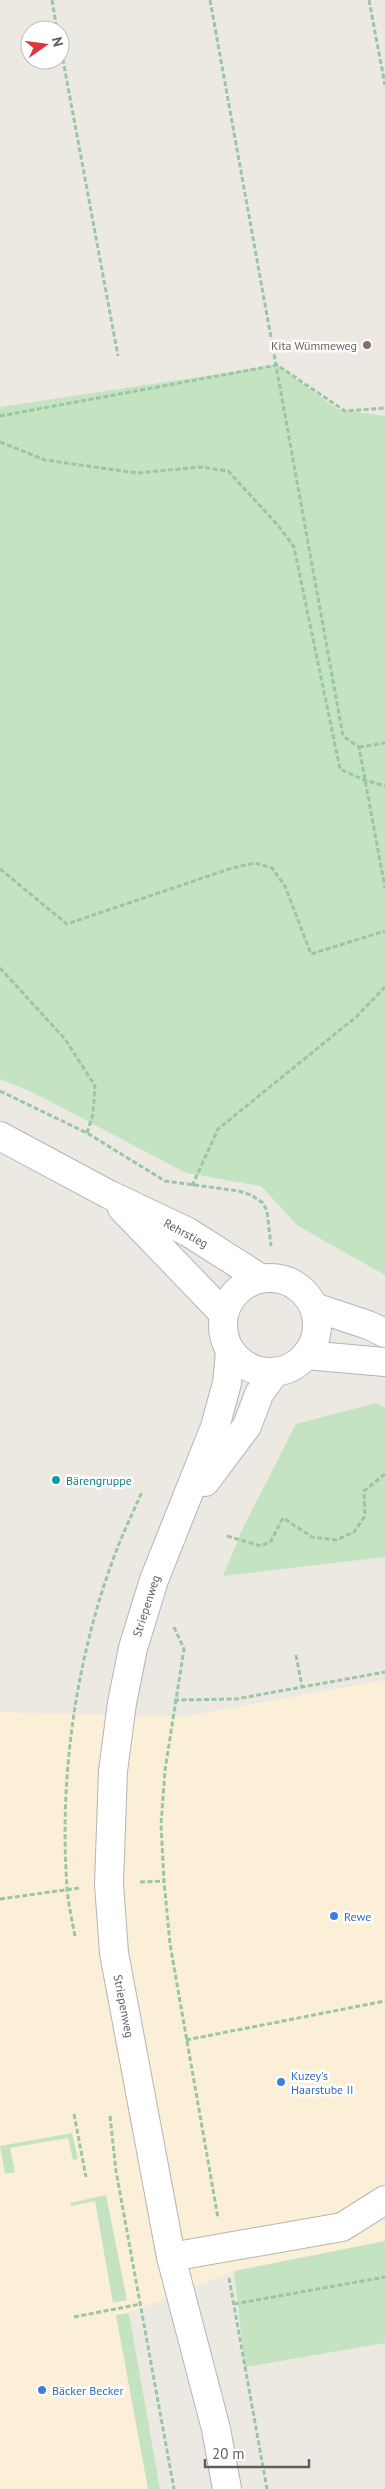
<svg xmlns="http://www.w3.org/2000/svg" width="385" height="2489" font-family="'PT Sans',sans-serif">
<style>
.commercial{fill:#fbefd8}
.green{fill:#c4e3c0}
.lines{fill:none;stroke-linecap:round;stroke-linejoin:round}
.minor-casing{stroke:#b3b5b9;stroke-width:30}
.path{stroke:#9bc6a2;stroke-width:3;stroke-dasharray:5 2.5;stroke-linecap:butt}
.minor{stroke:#fff;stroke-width:28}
.education-dot{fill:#8d6e63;stroke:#fff;stroke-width:2}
.culture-dot{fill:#0f9aa8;stroke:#fff;stroke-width:2}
.shop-dot{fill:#3f7fe0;stroke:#fff;stroke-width:2}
.labels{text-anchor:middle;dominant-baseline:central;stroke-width:5;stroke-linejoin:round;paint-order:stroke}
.education-label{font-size:12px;fill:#785e54;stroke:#fff;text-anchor:end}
.street-label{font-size:12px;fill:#5b5f62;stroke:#fff}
.culture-label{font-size:12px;fill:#0d838f;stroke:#fff;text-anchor:start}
.shop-label{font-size:12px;fill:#366cbe;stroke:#fff;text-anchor:start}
</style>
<rect width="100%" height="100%" fill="#ece9e2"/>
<polygon class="commercial" points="385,1680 385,2241 234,2271 129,2313 160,2489 0,2489 0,1712 181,1717"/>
<g class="green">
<polygon points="277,365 337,409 385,416 385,1275 298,1226 261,1186 186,1173 34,1093 0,1079 0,407"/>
<polygon points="376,1403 385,1408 385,1557 223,1576 243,1528 296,1424"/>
<polygon points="72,2133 78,2159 73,2160 68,2138 10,2148 15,2172 5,2174 0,2146"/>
<polygon points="106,2195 127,2300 113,2303 95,2201 71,2206 70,2203"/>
<polygon points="385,2241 385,2343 245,2367 234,2271"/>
<polygon points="129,2313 160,2489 148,2489 116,2315"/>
</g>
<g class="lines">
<defs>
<g id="minor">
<polyline points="0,1136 108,1194 188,1232 260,1278"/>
<polyline points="122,1208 223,1313"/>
<circle cx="270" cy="1325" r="47"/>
<polyline points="314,1307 368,1325 385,1333"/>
<polyline points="306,1355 385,1362"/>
<polyline points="205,1482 247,1426 259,1394 275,1372"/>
<polyline points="171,2257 342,2227 385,2200"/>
<polyline points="227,2489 216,2429 171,2257 114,1953 109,1884 113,1771 122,1703 133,1648 154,1580 215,1427 227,1383 230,1352"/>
</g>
</defs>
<use href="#minor" class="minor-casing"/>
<g class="path">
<polyline points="52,0 57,30"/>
<polyline points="210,0 343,736 359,747 385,888"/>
<polyline points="369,0 385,85"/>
<polyline points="60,44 118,356"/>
<polyline points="0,416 277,365 345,411 385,408"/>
<polyline points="0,442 45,460 137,473 201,467 228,471 277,524 294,547 340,769 364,780 385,786"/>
<polyline points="359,747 385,743"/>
<polyline points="0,869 67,924 232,868 255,863 272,868 285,886 311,954 385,931"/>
<polyline points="0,968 65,1039 95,1086 93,1114 87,1133"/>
<polyline points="0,1091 87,1133 165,1181 239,1191 251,1195 263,1203 267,1211 271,1246"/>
<polyline points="192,1186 218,1129 356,1017 385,987"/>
<polyline points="227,1536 261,1546 271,1541 283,1518 312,1537 336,1540 354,1532 365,1516 364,1491 385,1474"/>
<polyline points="174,1627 184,1649 165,1770 161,1825 164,1881 170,1944 218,2218"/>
<polyline points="296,1655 302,1687"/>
<polyline points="174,1700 236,1699 385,1672"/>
<polyline points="140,1882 164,1881"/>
<polyline points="0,1899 79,1888"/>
<path d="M75,1936C72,1920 68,1903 67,1887C59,1776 76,1658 115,1554C123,1533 133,1512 142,1492"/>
<polyline points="186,2040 385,2001"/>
<polyline points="74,2114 86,2177"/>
<polyline points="110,2116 116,2171 174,2489"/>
<polyline points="229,2278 267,2489"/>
<polyline points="234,2304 385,2277"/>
<polyline points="74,2317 141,2304"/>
</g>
<use href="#minor" class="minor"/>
</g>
<circle class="education-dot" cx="367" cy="345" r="5"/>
<circle class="culture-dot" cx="56" cy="1480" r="5"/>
<g class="shop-dot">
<circle cx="334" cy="1916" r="5"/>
<circle cx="281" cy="2082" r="5"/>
<circle cx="42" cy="2390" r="5"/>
</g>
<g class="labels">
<g class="education-label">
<text x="357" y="345">Kita Wümmeweg</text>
</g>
<g class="street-label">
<text transform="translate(186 1233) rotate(28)">Rehrstieg</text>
<text transform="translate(146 1606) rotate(-72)">Striepenweg</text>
<text transform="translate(124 2006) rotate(79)">Striepenweg</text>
</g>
<g class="culture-label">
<text x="66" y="1480">Bärengruppe</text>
</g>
<g class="shop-label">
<text x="344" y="1916">Rewe</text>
<text x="291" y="2075">Kuzey's<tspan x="291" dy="14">Haarstube II</tspan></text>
<text x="52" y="2390">Bäcker Becker</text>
</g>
</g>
<g transform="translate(45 45) rotate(76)"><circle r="24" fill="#ffffff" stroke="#bdbfc0"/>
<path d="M0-4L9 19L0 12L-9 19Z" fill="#dd373c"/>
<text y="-8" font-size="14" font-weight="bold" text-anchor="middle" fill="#5b5f62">N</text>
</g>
<path d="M205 2459v8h104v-8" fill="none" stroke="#5b5f62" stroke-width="2.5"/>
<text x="212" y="2459" font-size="15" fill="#5b5f62" stroke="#ffffff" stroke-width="4" paint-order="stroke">20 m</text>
</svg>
